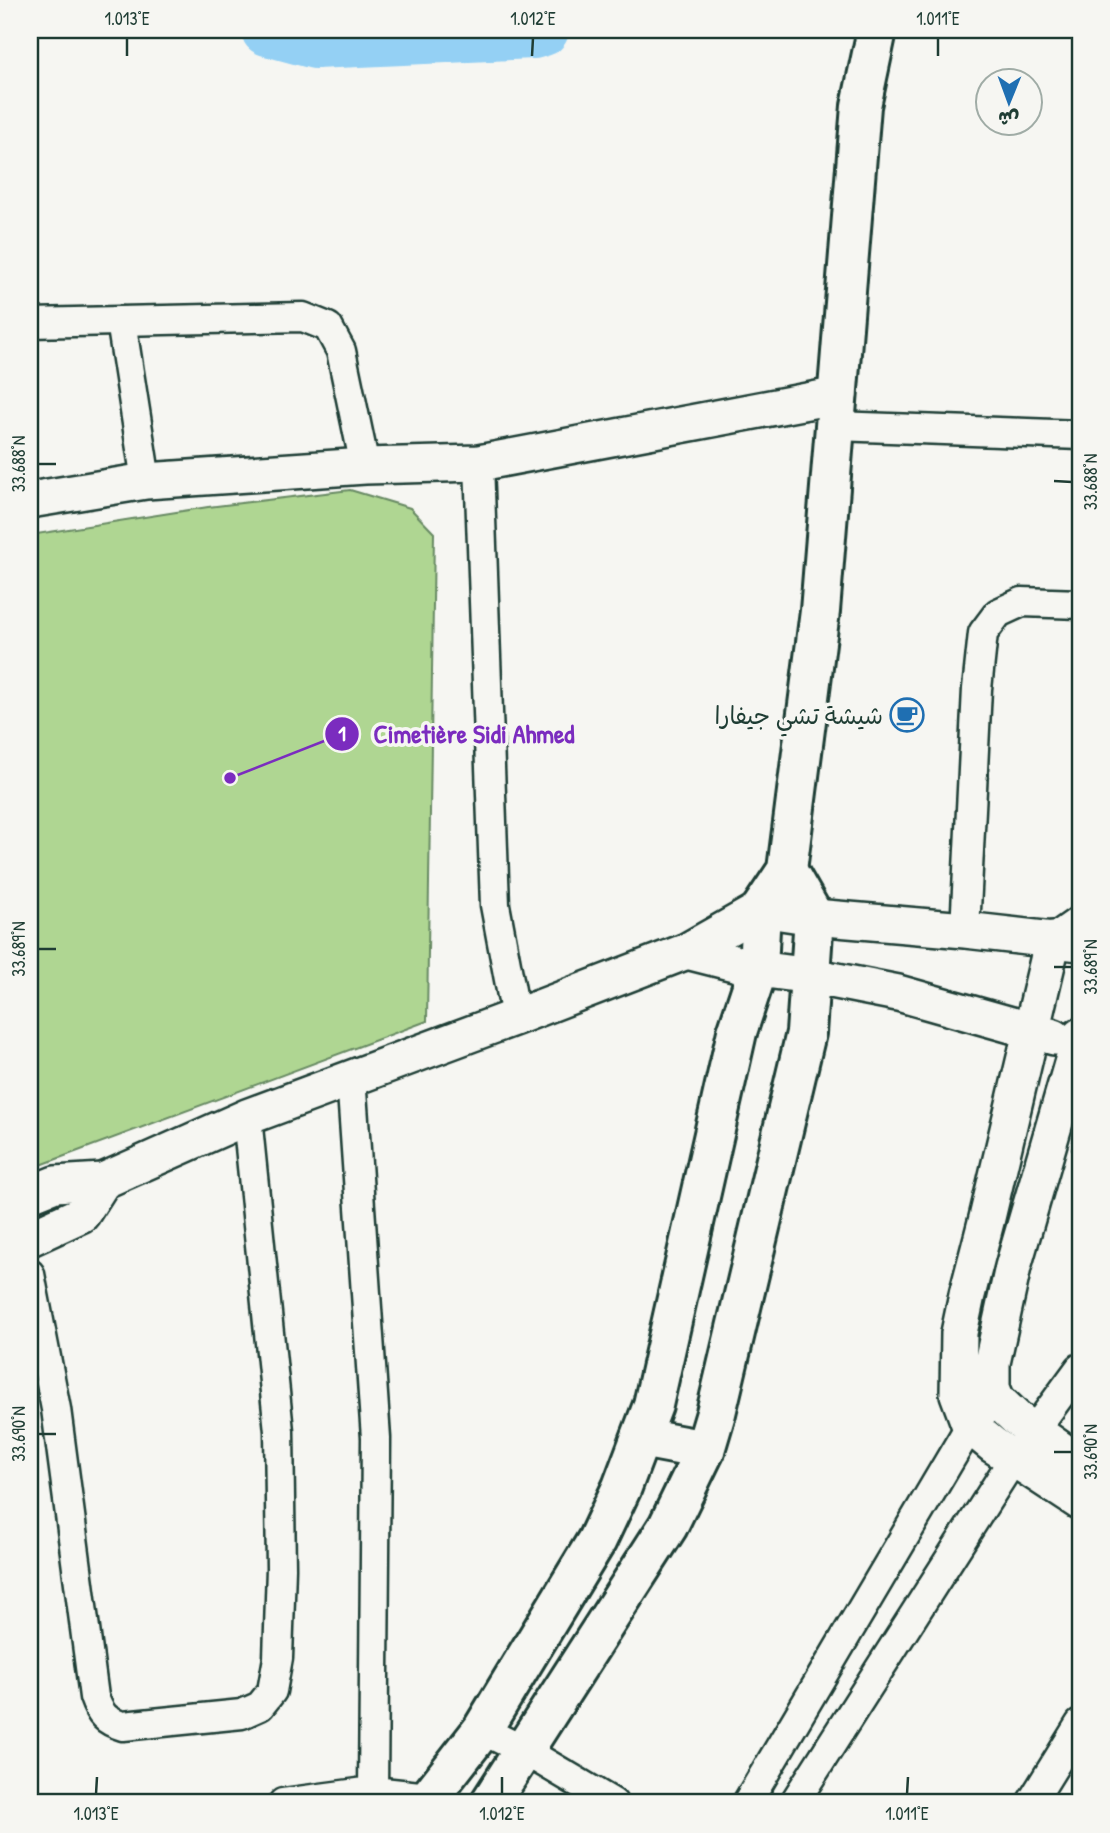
<svg xmlns="http://www.w3.org/2000/svg" width="1110" height="1833" font-family="'Patrick Hand','Playpen Sans Arabic',sans-serif">
<style>
.green{fill:#afd692;stroke:#678a63;stroke-width:2}
.lines{fill:none;stroke-linecap:round;stroke-linejoin:round}
.river{stroke:#94d0f4;stroke-width:52}
.building{fill:#ecd4a2;stroke:#1f3d34;stroke-width:2}
.minor-casing{stroke:#1f3d34;stroke-width:33}
.tertiary-casing{stroke:#1f3d34;stroke-width:40}
.primary-casing{stroke:#1f3d34;stroke-width:44}
.minor{stroke:#f6f6f2;stroke-width:28}
.tertiary{stroke:#f6f6f2;stroke-width:35}
.primary{stroke:#f6f6f2;stroke-width:38}
.ticks{fill:none;stroke:#1f3d34;stroke-width:2.5}
.labels{text-anchor:middle;dominant-baseline:central;stroke-width:7;stroke-linejoin:round;paint-order:stroke}
.poi-label{font-size:24px;fill:#1f3d34;stroke:#f6f6f2;text-anchor:end}
.leader{fill:none;stroke:#7b2cbf;stroke-width:2.5}
.callout-dot{fill:#7b2cbf;stroke:#f6f6f2;stroke-width:2.5}
.mark-label{font-size:21px;text-anchor:middle;font-weight:bold;fill:#fff}
.callout-label{font-size:26px;text-anchor:middle;font-weight:bold;fill:#7b2cbf;stroke:#f6f6f2;stroke-width:7;stroke-linejoin:round;paint-order:stroke}
.neatline{fill:none;stroke:#1f3d34;stroke-width:2.5}
.ticks-label{font-size:18px;text-anchor:middle;fill:#1f3d34}
</style>
<rect width="100%" height="100%" fill="#f6f6f2"/>
<filter id="ink" filterUnits="userSpaceOnUse"><feTurbulence type="fractalNoise" baseFrequency=".0143" numOctaves="2"/><feDisplacementMap in="SourceGraphic" scale="14" xChannelSelector="R" yChannelSelector="G"/><feConvolveMatrix kernelMatrix="1 2 1 2 8 2 1 2 1" color-interpolation-filters="sRGB"/></filter>
<g filter="url(#ink)">
<polygon class="green" points="350,490 410,508 434,533 427,1021 30,1169 30,535 208,507"/>
<g class="lines">
<polyline class="river" points="267,30 315,43 533,33 543,30"/>
</g>
<polygon class="building" points="1080,1119 1080,1153 1072,1150"/>
<g class="lines">
<defs>
<g id="minor">
<polyline points="121,321 146,481"/>
<polyline points="30,323 303,317 328,327 341,351 365,466"/>
<polyline points="836,426 1080,435"/>
<polyline points="479,463 495,905 516,1017"/>
<polyline points="965,930 977,689 983,633 998,613 1022,602 1080,604"/>
<polyline points="1053,939 1080,920"/>
<polyline points="351,1077 376,1438 373,1791 371,1803"/>
<path d="M30,1274L56,1409L94,1697C100,1714 105,1721 123,1726L242,1714L260,1706L272,1691L278,1658L281,1568L279,1431L247,1117"/>
<polyline points="482,1730 525,1751 613,1803"/>
<polyline points="283,1803 373,1791 429,1797"/>
<polyline points="747,1803 970,1426 997,1400"/>
<polyline points="794,1803 1014,1458 1080,1368"/>
<polyline points="1031,1803 1080,1724"/>
</g>
<g id="tertiary">
<polyline points="30,500 146,481 365,466 479,463 839,395"/>
<polyline points="1053,939 987,1218 967,1295 959,1333 958,1394 970,1426 993,1445 1080,1502"/>
<polyline points="687,951 758,969 811,976 898,993 1054,1037"/>
<polyline points="1080,1036 1013,1267 992,1363 992,1388 997,1400 1016,1418 1080,1463"/>
<polyline points="30,1194 55,1184 103,1181 247,1117 516,1017 687,951 761,909 814,917 965,930 1080,943"/>
<polyline points="30,1238 82,1214 103,1181"/>
</g>
<g id="primary">
<polyline points="641,1438 705,1450"/>
<polyline points="425,1803 482,1730 597,1540 622,1487 653,1405 737,1032 758,969 761,909 787,870 820,611 861,106 877,30"/>
<polyline points="490,1803 668,1526 705,1450 716,1413 806,1033 814,917 787,870"/>
</g>
</defs>
<use href="#minor" class="minor-casing"/>
<use href="#tertiary" class="tertiary-casing"/>
<use href="#primary" class="primary-casing"/>
<use href="#minor" class="minor"/>
<use href="#tertiary" class="tertiary"/>
<use href="#primary" class="primary"/>
</g>
</g>
<path class="ticks" d="M127,56V38M532,56L533,38M938,56V38M38,464H56M1054,481L1072,482M38,949H56M1054,967H1072M38,1434H56M1054,1452H1072M96,1794L97,1777M502,1794V1777M907,1794L908,1777"/>
<defs>
<symbol id="cafe-ring" viewBox="-11 -11 22 22"><circle r="9.5" fill="#f6f6f2" stroke="#1f6fb2" stroke-width="1.5"/><path d="M-5.5-4.5H6V0H3Q3 3.5 0 3.5H-2.5Q-5.5 3.5-5.5 0ZM3-3.2v2h1.7v-2ZM-6 4.5H4V6H-6Z" fill="#1f6fb2"/></symbol>
</defs>
<g fill-rule="evenodd">
<use href="#cafe-ring" x="888" y="696" width="38" height="38"/>
</g>
<g class="labels">
<g class="poi-label">
<text x="883" y="715">شيشة تشي جيفارا</text>
</g>
</g>
<path class="leader" d="M230 778L342 734"/>
<g class="callout-dot">
<circle cx="230" cy="778" r="7"/>
<circle cx="342" cy="734" r="18"/>
</g>
<g class="mark-label">
<text x="342" y="741">1</text>
</g>
<g class="callout-label">
<text x="474" y="743">Cimetière Sidi Ahmed</text>
</g>
<rect width="1110" height="1833" fill="none" stroke="#f6f6f2" stroke-width="77"/>
<g transform="translate(1009 102) rotate(181)"><circle r="33" fill="#f6f6f2" stroke="#a0aca6" stroke-width="2"/>
<path d="M0-5L12 26L0 18L-12 26Z" fill="#1f6fb2"/>
<text y="-10" font-size="19" font-weight="bold" text-anchor="middle" fill="#1f3d34">ش</text>
</g>
<rect x="38" y="38" width="1034" height="1756" class="neatline"/>
<g class="ticks-label">
<text x="127" y="25">1.013°E</text>
<text x="533" y="25">1.012°E</text>
<text x="938" y="25">1.011°E</text>
<text transform="translate(19 464) rotate(-90)" y="6">33.688°N</text>
<text transform="translate(1091 482) rotate(-90)" y="6">33.688°N</text>
<text transform="translate(19 949) rotate(-90)" y="6">33.689°N</text>
<text transform="translate(1091 967) rotate(-90)" y="6">33.689°N</text>
<text transform="translate(19 1434) rotate(-90)" y="6">33.690°N</text>
<text transform="translate(1091 1452) rotate(-90)" y="6">33.690°N</text>
<text x="96" y="1820">1.013°E</text>
<text x="502" y="1820">1.012°E</text>
<text x="907" y="1820">1.011°E</text>
</g>
</svg>
